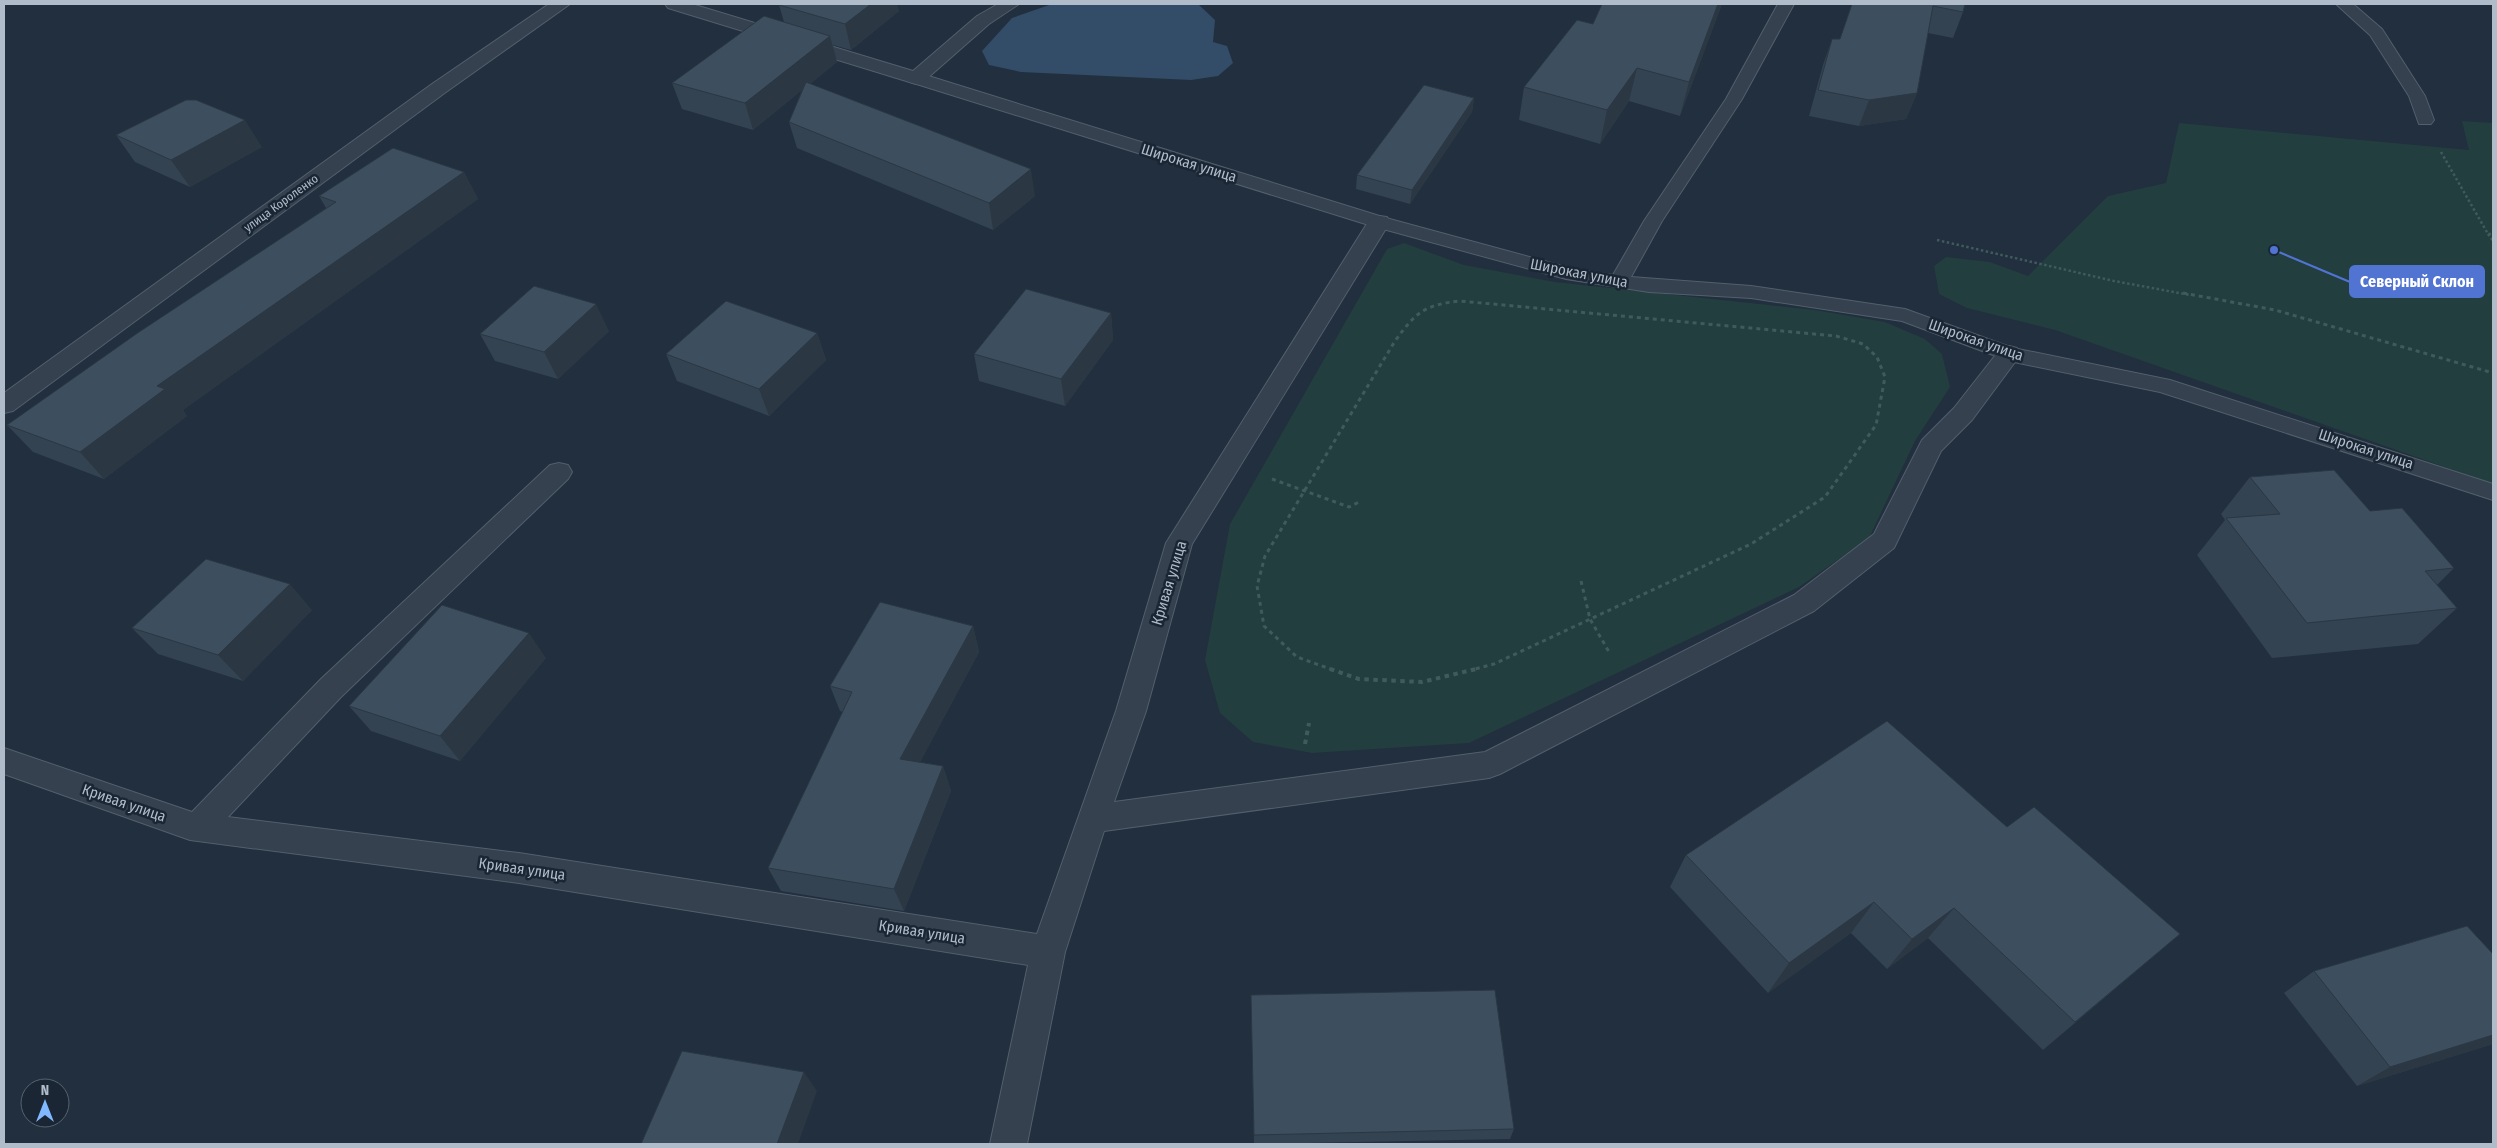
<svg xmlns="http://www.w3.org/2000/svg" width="2497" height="1148" font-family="'Fira Sans Condensed',sans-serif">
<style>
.green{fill:#233e3f}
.water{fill:#334c67}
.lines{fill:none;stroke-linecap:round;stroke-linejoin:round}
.service-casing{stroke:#535f6c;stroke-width:2}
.minor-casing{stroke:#535f6c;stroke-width:2}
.path-far2{stroke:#415b5c;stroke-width:2.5;stroke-dasharray:2.5 2.5;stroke-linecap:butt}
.path-far1{stroke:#415b5c;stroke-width:3;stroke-dasharray:4 4;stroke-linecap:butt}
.path{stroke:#415b5c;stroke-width:4;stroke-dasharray:4.5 4.5;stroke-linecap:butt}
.service{fill:#35414e;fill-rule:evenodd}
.minor{fill:#35414e;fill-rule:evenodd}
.wall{fill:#344351}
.shaded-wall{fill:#2b3742}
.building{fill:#3d4e5e;stroke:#2b3742}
.labels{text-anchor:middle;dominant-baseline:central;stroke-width:5;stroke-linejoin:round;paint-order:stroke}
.far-street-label{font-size:12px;fill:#b1bcca;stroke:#1a2633}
.street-label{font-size:15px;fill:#b1bcca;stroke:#1a2633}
.leader{fill:none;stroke:#5174d3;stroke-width:2}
.callout-dot{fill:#5174d3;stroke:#1a2633;stroke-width:2}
.callout{fill:#5174d3;stroke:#5174d3;stroke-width:2}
.callout-label{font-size:16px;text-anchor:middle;font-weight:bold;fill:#fff}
</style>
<rect width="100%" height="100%" fill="#212f3e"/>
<g class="green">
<polygon points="2462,121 2493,123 2493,484 2055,330 1967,308 1939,294 1934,266 1946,257 1990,262 2028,276 2108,196 2166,183 2179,123 2469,150"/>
<polygon points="1404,243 1464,265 1555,282 1815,310 1885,322 1925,339 1942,354 1950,387 1915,441 1869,538 1799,587 1469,743 1312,753 1253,742 1220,713 1205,660 1230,524 1387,249"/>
</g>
<polygon class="water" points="1052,4 1198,4 1215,20 1213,42 1227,46 1233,63 1218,76 1191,80 1021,72 989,65 982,51 1012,18"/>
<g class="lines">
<defs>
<g id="service">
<polygon points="1778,4 1794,4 1742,99 1662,221 1631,277 1751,286 1905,309 2013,348 2170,380 2493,484 2493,500 2160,392 2009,361 1902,321 1751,298 1649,292 1566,279 1372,226 910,82 908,78 910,74 922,74 1386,218 1574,269 1613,275 1644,221 1726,99"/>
<polygon points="2336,4 2353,4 2382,29 2425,96 2434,120 2431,124 2419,124 2409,96 2370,35"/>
</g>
<g id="minor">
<polygon points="549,4 570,4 446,92 13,411 4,413 4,393 432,84"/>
<polygon points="665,4 692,4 913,71 977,16 998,4 1019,4 989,24 923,82 916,84 668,8"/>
<polygon points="1379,216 1387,217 1390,222 1192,544 1146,711 1114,802 1485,752 1794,595 1874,534 1922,440 1954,408 2001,348 2009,346 2017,348 2021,354 1972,420 1941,451 1894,548 1814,611 1500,774 1489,778 1104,831 1065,952 1027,1144 990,1144 1028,965 519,883 190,840 4,774 4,748 192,812 321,679 550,465 559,463 568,465 572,472 568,479 341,697 228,817 519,853 1037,934 1116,711 1166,543 1368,222 1371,217"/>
</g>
</defs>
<use href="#service" class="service-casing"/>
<use href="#minor" class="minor-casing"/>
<g class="path-far2">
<polyline points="2441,152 2488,234 2493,234"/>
<polyline points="2488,234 2493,241"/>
<polyline points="1937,240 2114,281 2190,295"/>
</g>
<g class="path-far1">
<polyline points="2183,293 2275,310 2493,373"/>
<polyline points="1272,479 1349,507 1359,502"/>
<polyline points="1581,581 1590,619 1609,652"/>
<path d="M1333,670L1297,657L1264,626L1257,586L1265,556L1395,341C1416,312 1424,305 1460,301L1836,336L1863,344L1877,357L1885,377L1876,425L1825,497L1751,544L1494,664L1471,670"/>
</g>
<g class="path">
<polyline points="1330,669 1359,679 1422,682 1476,669"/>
<polyline points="1305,744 1309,723"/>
</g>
<use href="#service" class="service"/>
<use href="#minor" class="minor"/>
</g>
<g class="wall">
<polygon points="1602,4 1722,4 1680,116 1629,101 1600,144 1519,120 1524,87 1593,24"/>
<polygon points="1852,4 1965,4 1963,12 1953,38 1928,33 1917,93 1906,119 1859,126 1809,116 1823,65 1832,39 1840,39"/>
<polygon points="779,5 899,11 851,50 833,45 837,62 810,84 1035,196 993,230 797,148 789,122 802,90 753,130 682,109 672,83 784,22"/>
<polygon points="1474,98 1472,112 1410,204 1356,189 1357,175"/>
<polygon points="116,135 262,147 190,187 135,162"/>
<polygon points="464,172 478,199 183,410 187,416 104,479 33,452 7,425 326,208 319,196"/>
<polygon points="1111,313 1113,340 1065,406 979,381 974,354"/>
<polygon points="609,331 558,379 495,361 480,334"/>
<polygon points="817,333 826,360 769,416 677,381 666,354"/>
<polygon points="2250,477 2370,511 2454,568 2437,585 2457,608 2418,644 2272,658 2197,555 2225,520 2221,514"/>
<polygon points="312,610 243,681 158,654 132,628"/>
<polygon points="973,626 979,652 920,762 943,766 951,791 904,911 781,891 768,868 843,712 840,711 830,686"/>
<polygon points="546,658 460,761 371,731 349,706"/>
<polygon points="2007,827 2180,934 2043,1050 1928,938 1887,969 1851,933 1768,993 1670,887 1686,855"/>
<polygon points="2493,954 2493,1044 2357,1086 2284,993 2314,971"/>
<polygon points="1251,995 1514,1129 1510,1139 1254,1144"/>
</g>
<g class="shaded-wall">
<polygon points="871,4 897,4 899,11 851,50 845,24"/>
<polygon points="1718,4 1722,4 1680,116 1689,82"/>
<polygon points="830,36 837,62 753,130 745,103"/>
<polygon points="1637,68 1629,101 1600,144 1607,110"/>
<polygon points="1917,93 1906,119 1859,126 1869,100"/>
<polygon points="1474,98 1472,112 1410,204 1412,190"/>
<polygon points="245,120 262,147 190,187 171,160"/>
<polygon points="1031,169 1035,196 993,230 989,203"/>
<polygon points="464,172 478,199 183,410 187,416 104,479 80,452 157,386"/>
<polygon points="596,304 609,331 558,379 544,352"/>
<polygon points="1111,313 1113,340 1065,406 1061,379"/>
<polygon points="817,333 826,360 769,416 759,389"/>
<polygon points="290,584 312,610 243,681 218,655"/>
<polygon points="973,626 979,652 909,783 900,759"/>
<polygon points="529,633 546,658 460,761 440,736"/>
<polygon points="943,766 951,791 904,911 894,889"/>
<polygon points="1874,902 1851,933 1768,993 1789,963"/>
<polygon points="1954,908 1928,938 1887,969 1912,939"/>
<polygon points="2493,1035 2493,1044 2357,1086 2390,1067"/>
<polygon points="804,1072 817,1091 798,1144 777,1144"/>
</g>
<g class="building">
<polygon points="780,4 871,4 845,24 779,5"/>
<polygon points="1602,4 1718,4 1689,82 1637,68 1607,110 1524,87 1577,20 1593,24"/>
<polygon points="1852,4 1965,4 1963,12 1933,6 1917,93 1869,100 1818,90 1832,39 1840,39"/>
<polygon points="764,16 830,36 745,103 672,83"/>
<polygon points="806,82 1031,169 989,203 789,122"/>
<polygon points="1424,85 1474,98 1412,190 1357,175"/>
<polygon points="186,100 196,100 245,120 171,160 116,135"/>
<polygon points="393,148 464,172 157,386 165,389 80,452 7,425 139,332 336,202 319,196"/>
<polygon points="534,286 596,304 544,352 480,334"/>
<polygon points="1026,289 1111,313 1061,379 974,354"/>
<polygon points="726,301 817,333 759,389 666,354"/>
<polygon points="2334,470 2370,511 2402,508 2454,568 2425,571 2457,608 2307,623 2226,518 2280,514 2250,477"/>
<polygon points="206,559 290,584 218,655 132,628"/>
<polygon points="880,602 973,626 900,759 943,766 894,889 768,868 852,692 830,686"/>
<polygon points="442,605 529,633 440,736 349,706"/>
<polygon points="1887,721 2007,827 2034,807 2180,934 2075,1022 1954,908 1912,939 1874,902 1789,963 1686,855"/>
<polygon points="2467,926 2493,954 2493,1035 2390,1067 2314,971"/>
<polygon points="1495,990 1514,1129 1254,1135 1251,995"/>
<polygon points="682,1051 804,1072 777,1144 641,1144"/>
</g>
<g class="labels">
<g class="far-street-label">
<text transform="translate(281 203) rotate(-36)">улица Короленко</text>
</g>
<g class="street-label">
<text transform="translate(1189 163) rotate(17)">Широкая улица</text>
<text transform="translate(1579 273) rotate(11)">Широкая улица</text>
<text transform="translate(1976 340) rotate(19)">Широкая улица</text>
<text transform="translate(2366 449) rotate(18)">Широкая улица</text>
<text transform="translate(1169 583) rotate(-73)">Кривая улица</text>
<text transform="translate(124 803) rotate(19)">Кривая улица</text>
<text transform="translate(522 869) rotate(8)">Кривая улица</text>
<text transform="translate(922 932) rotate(9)">Кривая улица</text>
</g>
</g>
<path class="leader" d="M2274 250L2350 282"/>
<circle class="callout-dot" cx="2274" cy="250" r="5"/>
<rect class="callout" x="2350" y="266" width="134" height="31" rx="5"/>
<g class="callout-label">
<text x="2417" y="287">Северный Склон</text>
</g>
<rect width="2497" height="1148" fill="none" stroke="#b1bcca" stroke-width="10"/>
<g transform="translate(45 1103)"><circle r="24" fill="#1a2633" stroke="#56626f"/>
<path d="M0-4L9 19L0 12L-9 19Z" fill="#80b9ff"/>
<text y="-8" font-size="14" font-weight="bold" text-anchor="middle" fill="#b1bcca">N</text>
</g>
</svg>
